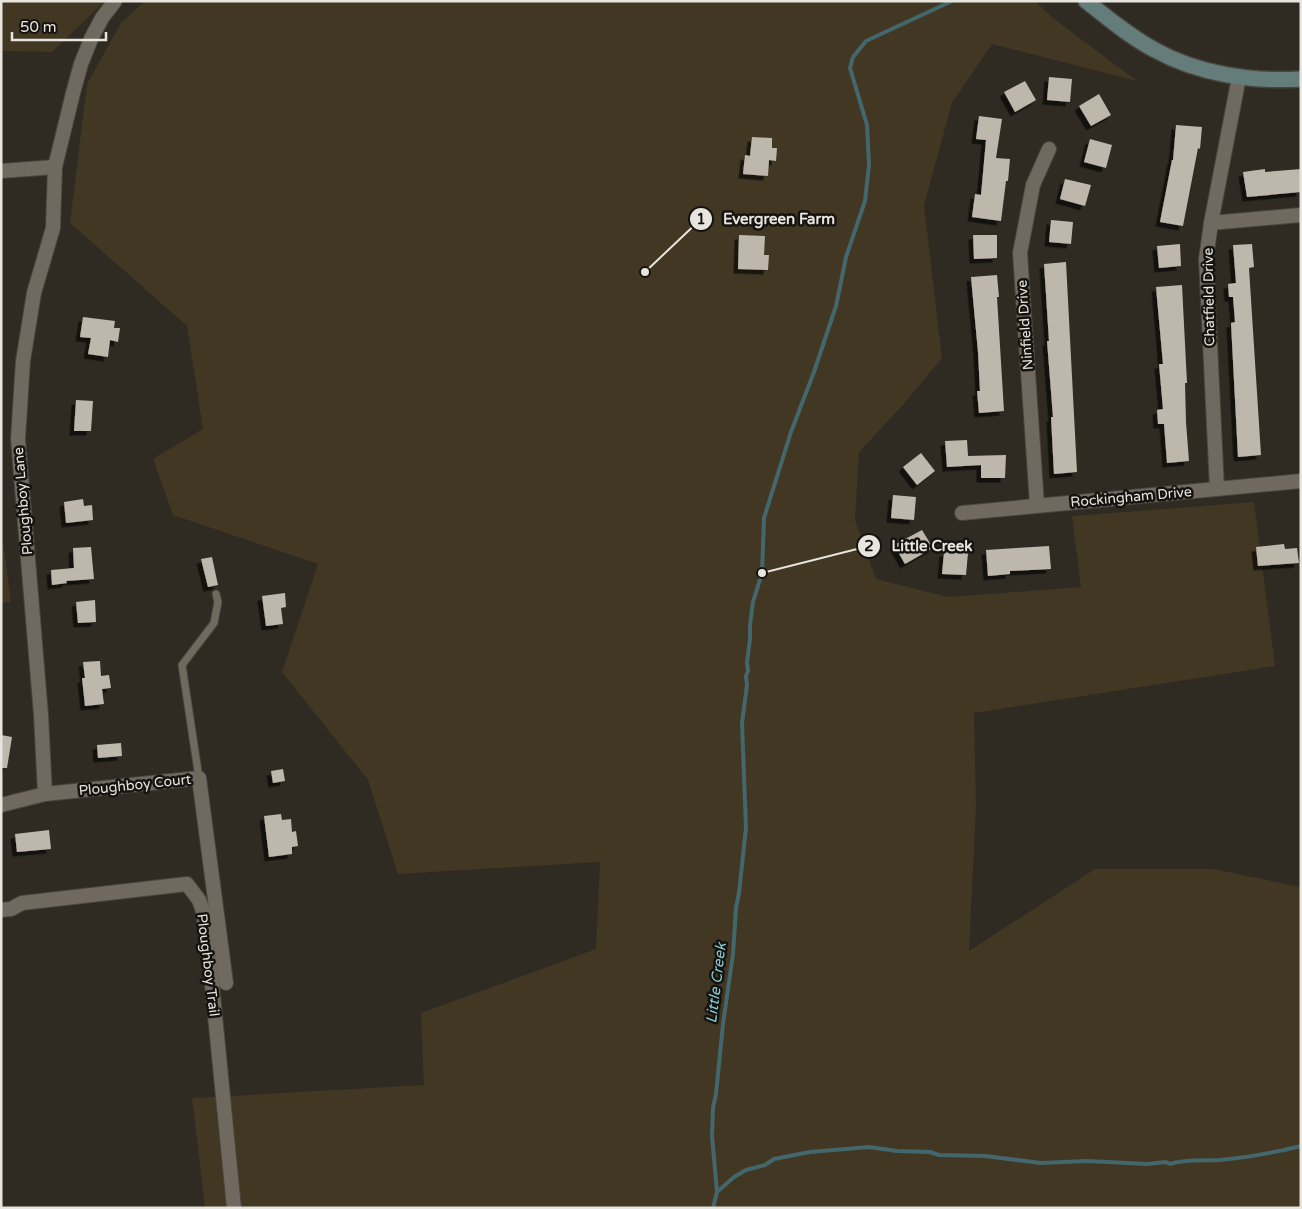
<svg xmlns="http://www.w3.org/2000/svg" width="1302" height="1209" font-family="'Varela Round',sans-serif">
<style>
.green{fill:#413723}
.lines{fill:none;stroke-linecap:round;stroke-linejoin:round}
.stream{stroke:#44676d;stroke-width:4}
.building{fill:#bdb7ac;filter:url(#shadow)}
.lane-casing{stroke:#49453e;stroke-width:9}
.street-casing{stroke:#49453e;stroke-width:16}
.secondary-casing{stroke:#49453e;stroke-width:18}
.lane{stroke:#6f695f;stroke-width:7}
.street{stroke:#6f695f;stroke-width:14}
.secondary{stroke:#647d7b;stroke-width:15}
.labels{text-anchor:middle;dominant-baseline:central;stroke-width:5;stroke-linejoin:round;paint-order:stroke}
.street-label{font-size:14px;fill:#e8e5df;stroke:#15130f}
.water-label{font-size:15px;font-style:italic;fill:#88cdd8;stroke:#15130f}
.leader{fill:none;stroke:#e8e5df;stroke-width:2}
.callout-dot{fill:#e8e5df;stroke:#15130f;stroke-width:2}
.mark-label{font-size:15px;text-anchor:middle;font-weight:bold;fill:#111}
.callout-label{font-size:15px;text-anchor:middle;font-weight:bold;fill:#e8e5df;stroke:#15130f;stroke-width:5;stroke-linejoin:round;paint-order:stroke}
</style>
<defs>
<filter id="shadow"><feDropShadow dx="-4.5" dy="4.5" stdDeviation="0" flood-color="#0009"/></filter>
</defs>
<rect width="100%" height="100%" fill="#2f2a22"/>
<g class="green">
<polygon points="1,1 105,1 52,52 1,51"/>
<polygon points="145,1 1035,1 1053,18 1137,81 992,44 952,103 924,205 942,358 903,405 859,452 855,520 876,579 948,597 1081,587 1072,516 1254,502 1275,666 974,713 976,805 969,951 1095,869 1213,869 1301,887 1301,1208 205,1208 192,1098 424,1085 421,1013 596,949 600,862 398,874 368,780 282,672 318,564 173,515 153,459 203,429 187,326 70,223 87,84 121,23"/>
<polygon points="1,527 11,602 1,603"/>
</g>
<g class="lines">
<g class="stream">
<path d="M717,1192L734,1177L746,1170L765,1165L774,1159L810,1152L869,1147L897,1151L930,1152L939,1155L985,1156L1041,1163L1087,1161L1147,1164L1166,1162L1170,1164C1185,1159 1204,1161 1220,1160C1248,1157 1274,1153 1301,1146"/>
<polyline points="713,1208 717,1192 712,1136 713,1108 716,1094 723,1024 733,954 736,908 739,893 746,828 742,723 747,685 746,676 748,671 747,662 750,639 750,625 753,602 762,573 764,518 791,432 814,372 836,306 846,257 865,201 869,165 867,125 850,68 853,57 866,41 952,1"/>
</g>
</g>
<g class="building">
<polygon points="1049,77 1072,79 1070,102 1047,100"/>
<polygon points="1025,81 1036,100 1015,112 1004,92"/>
<polygon points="1099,94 1111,115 1091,126 1079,106"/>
<polygon points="979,116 1002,119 996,158 1010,159 1008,181 1006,181 1001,221 972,217 975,194 981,195 986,140 976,139"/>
<polygon points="1176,125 1202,127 1200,149 1198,148 1183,226 1160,222 1172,160 1173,160"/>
<polygon points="752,137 772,138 772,148 777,148 776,161 769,160 768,176 743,174 745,155 750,156"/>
<polygon points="1090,139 1112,145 1106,168 1084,162"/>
<polygon points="1265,169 1265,172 1301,169 1301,192 1247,197 1243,172"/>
<polygon points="1065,179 1091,185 1085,206 1060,199"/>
<polygon points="1051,220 1073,222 1071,244 1049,242"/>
<polygon points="739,235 765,236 764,255 769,255 768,270 738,269"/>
<polygon points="973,235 997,235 997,258 974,259"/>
<polygon points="1180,244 1181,266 1159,268 1157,246"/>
<polygon points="1252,244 1254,267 1249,268 1261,455 1238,457 1231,323 1235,322 1233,297 1229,297 1228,284 1236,283 1233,245"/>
<polygon points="1066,262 1077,472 1054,474 1051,417 1053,417 1047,341 1049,341 1044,264"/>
<polygon points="997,275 999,297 997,297 1004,411 979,413 977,391 980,391 978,352 971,277"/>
<polygon points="1182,285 1187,383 1185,383 1186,422 1189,461 1167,463 1164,424 1158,424 1157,410 1163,409 1159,364 1163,364 1156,287"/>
<polygon points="83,317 115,321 114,328 120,328 118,342 110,340 108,357 88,354 91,338 80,337"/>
<polygon points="76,400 93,401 91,431 74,431"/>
<polygon points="967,440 968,456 1006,455 1005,478 981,478 981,465 947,467 945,441"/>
<polygon points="921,453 935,471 917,485 903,467"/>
<polygon points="893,495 916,497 914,520 891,518"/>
<polygon points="83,499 84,506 92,505 93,520 66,523 64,502"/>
<polygon points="922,530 933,548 905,564 894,545"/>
<polygon points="1284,544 1285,549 1297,548 1299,563 1258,566 1256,547"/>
<polygon points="1049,546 1051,569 1010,571 1010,574 988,576 986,550"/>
<polygon points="91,547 94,579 66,581 67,583 52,585 51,570 74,568 73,548"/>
<polygon points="944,552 968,553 966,575 942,574"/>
<polygon points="212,557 218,585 208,587 201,559"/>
<polygon points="285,593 286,607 281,608 283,624 266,626 262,596"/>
<polygon points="95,600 96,622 78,623 76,602"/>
<polygon points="100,661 101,676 109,675 111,688 102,689 104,704 85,706 82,678 85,678 83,662"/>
<polygon points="1,735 12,737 7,768 1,768"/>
<polygon points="121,743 122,756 98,758 97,745"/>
<polygon points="283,769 285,781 273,783 271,771"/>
<polygon points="281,814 282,820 291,819 292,832 296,831 298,846 292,847 292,854 269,857 264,816"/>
<polygon points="49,830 51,849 17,852 15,834"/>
</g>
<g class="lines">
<defs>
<polyline id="lane" points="199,778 182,665 214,623 218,602 216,594"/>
<g id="street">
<polyline points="1,171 55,167"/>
<polyline points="1211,223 1301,215"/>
<polyline points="1217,489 1206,259 1211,223 1239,77"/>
<polyline points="1037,505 1020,253 1033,185 1049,149"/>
<polyline points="962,513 1301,481"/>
<polyline points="45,794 41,715 18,439 23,361 34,293 53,228 55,167 73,93 81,64 91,39 102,18 115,1"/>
<polyline points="1,805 45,794 199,778 226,983"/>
<polyline points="1,910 11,909 22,903 187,884 199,900 203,911 212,985 234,1208"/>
</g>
<path id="secondary" d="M1086,1C1108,18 1130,37 1155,50C1198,74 1252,82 1301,79"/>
</defs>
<use href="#lane" class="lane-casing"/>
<use href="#street" class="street-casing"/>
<use href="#secondary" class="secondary-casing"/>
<use href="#lane" class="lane"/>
<use href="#street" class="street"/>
<use href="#secondary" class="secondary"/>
</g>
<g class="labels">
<g class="street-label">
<text transform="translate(1209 297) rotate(-91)">Chatfield Drive</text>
<text transform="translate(1025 325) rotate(-94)">Ninfield Drive</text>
<text transform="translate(1131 497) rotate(-5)">Rockingham Drive</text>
<text transform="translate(23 501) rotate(-95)">Ploughboy Lane</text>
<text transform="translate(135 785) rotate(-6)">Ploughboy Court</text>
<text transform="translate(208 965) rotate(83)">Ploughboy Trail</text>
</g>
<g class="water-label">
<text transform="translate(716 983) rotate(-83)">Little Creek</text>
</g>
</g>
<path class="leader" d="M645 272L701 219M762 573L869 546"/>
<g class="callout-dot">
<circle cx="645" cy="272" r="5"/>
<circle cx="762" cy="573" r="5"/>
<circle cx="701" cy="219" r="12"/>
<circle cx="869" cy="546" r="12"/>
</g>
<g class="mark-label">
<text x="701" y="224">1</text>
<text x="869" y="551">2</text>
</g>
<g class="callout-label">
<text x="779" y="224">Evergreen Farm</text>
<text x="932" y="551">Little Creek</text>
</g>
<rect width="1302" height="1209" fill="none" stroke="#e8e5df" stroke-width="5"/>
<path d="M12 32v8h94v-8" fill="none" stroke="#e8e5df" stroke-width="2.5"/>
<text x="20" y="32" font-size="15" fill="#e8e5df" stroke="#15130f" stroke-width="4" paint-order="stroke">50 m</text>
</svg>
